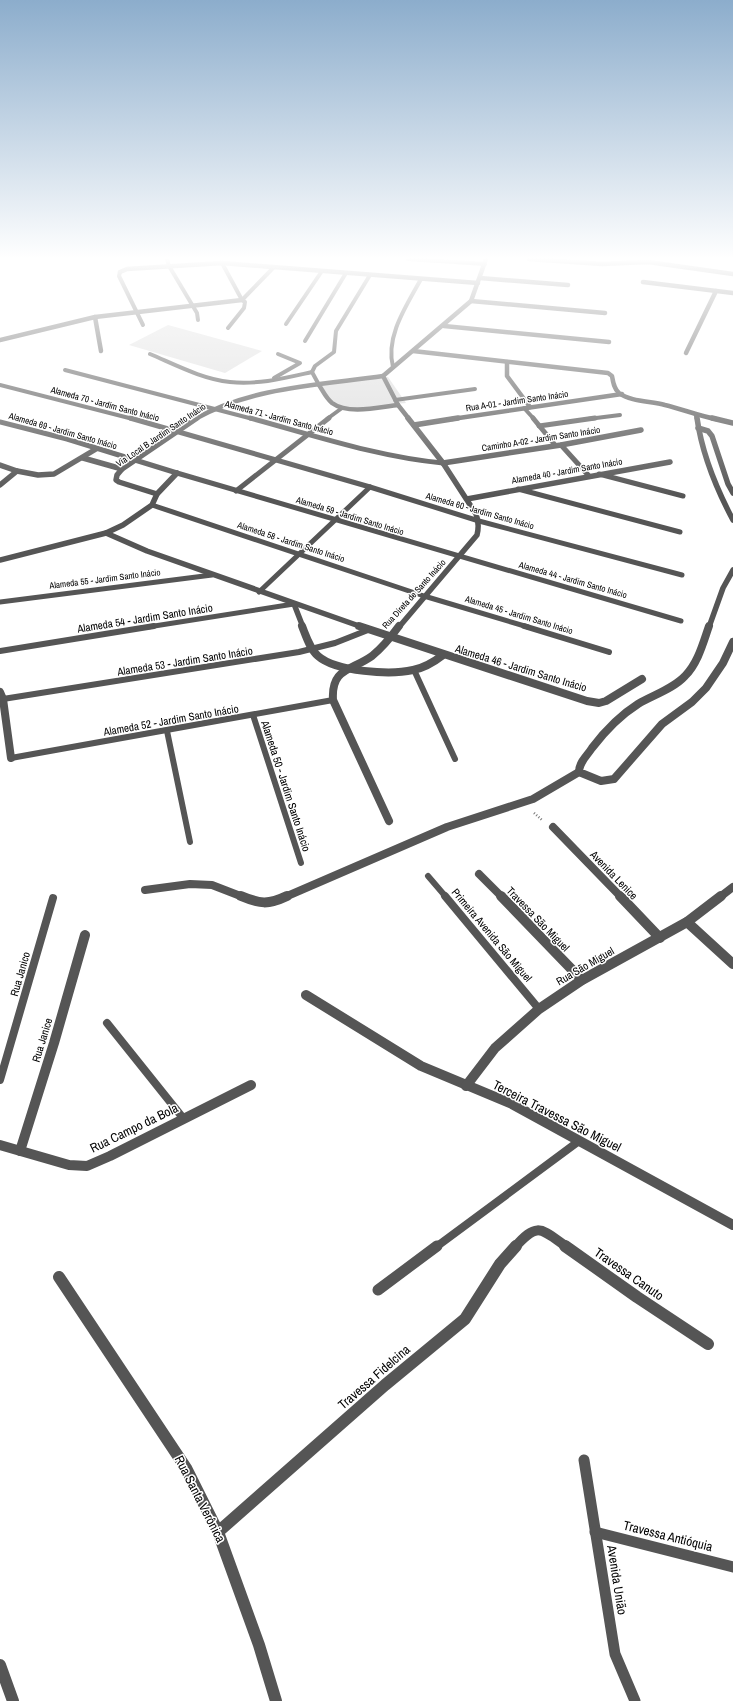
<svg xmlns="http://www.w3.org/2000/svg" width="733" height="1701" font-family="'Archivo Narrow',sans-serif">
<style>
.green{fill:#dcdcdc}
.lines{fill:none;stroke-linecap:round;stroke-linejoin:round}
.path{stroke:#777;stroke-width:2.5;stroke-dasharray:1 2;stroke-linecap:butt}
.lane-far4{stroke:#555;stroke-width:4}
.lane-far3{stroke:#555;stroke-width:5}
.lane-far2{stroke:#555;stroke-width:6}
.lane-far1{stroke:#555;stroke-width:8}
.lane{stroke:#555;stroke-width:11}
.street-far4{stroke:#555;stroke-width:4.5}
.street-far3{stroke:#555;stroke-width:5.5}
.street-far2{stroke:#555;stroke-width:8}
.street-far1{stroke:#555;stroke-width:10}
.street{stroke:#555;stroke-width:12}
.labels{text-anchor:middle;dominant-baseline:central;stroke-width:3;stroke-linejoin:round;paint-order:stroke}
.far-street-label{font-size:9px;fill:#000;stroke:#fff}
.street-label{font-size:11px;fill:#000;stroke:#fff}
.near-street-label{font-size:13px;fill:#000;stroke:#fff}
</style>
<rect width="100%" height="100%" fill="#fff"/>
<g class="green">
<polygon points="168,325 262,351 225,373 129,345"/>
<path d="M388,377L406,403C386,405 351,413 334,403C327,399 324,391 322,384Z"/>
</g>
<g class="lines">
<polyline class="path" points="534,813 542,820"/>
<g class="lane-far4">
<polyline points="167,259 169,266 197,313 198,320"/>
<polyline points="408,259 485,264"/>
<polyline points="222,263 242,300"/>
<polyline points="120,272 119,276 143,325"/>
<polyline points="286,324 322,271"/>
<polyline points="228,328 244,308 245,302 242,300 274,267"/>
<polyline points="305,341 346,273"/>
<path d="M150,354C176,365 202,379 230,382C258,385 285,378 312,372"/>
<path d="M393,367C385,336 407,305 421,279"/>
<polyline points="65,370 253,419"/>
<polyline points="274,378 300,363 278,354"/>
<polyline points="0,385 133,419"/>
<polyline points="319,385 312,372 315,366 334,352 336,331 370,275"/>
<polyline points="395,400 475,389"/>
<polyline points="524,408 534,419"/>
<polyline points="327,419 342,408"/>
<polyline points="588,419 620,415"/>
</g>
<g class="lane-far3">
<polyline points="130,418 370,487 479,521 682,575"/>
<path d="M250,418C313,435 378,457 443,463"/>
<polyline points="533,418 555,445"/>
<polyline points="0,422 67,439 177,473 681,621"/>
<polyline points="539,426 595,418"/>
<polyline points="561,445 589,476"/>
<polyline points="599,474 683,496"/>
<polyline points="518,489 680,532"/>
<polyline points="236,491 329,418"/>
<polyline points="152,505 424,596 528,627"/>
<polyline points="259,592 370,487"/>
<polyline points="0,602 212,575"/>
<polyline points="148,627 294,604"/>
</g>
<g class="lane-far2">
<polyline points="524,626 609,652"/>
<polyline points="0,651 154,626"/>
<polyline points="414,670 455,759"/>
<polyline points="3,699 299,652 335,643 368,630"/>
<polyline points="253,715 301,863"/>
<polyline points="167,731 190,842"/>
<polyline points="11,758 333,700"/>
<polyline points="428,876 446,897"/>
</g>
<g class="lane-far1">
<polyline points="445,896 539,1009"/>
<polyline points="107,1023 183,1118"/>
<polyline points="0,1080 53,898"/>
<polyline points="436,1247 579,1141"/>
</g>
<g class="lane">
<polyline points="378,1290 437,1246"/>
<polyline points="584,1460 615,1654 635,1701"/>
<polyline points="595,1532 733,1567"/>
</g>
<g class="street-far4">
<polyline points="529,259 602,264 648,262 733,274"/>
<polyline points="120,272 127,269 222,263 478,283"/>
<polyline points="480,278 568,285"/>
<polyline points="643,282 733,293"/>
<polyline points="471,301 605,313"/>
<polyline points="95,317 101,351"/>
<polyline points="444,326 609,342"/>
<polyline points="0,340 95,317 242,300"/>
<path d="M413,351L608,373L612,376C613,382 614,389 619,393C631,402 651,401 665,405C682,409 699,416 716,419"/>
<polyline points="686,353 716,291"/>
<polyline points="507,362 507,376 530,407"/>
<path d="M319,385C323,391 326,398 332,403C348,415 380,407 398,405"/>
<polyline points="696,415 697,419"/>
<path d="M195,419C252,387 319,385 383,376"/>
<polyline points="409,419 398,405 383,376 471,301 486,259"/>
<polyline points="452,419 622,394"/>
</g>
<g class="street-far3">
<path d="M697,418C702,454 716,488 733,520"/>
<polyline points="712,418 733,423"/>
<polyline points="414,425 458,418"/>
<polyline points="698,428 708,431 712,436 728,484 733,493"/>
<polyline points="83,458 122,469"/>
<polyline points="443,463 561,445 641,430"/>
<polyline points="0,465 17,471"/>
<polyline points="0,485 17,471 38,475 54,474 96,449"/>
<polyline points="157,494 119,482 116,480 117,475 122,469 197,418"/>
<polyline points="467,499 670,462"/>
<polyline points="106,533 147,551 362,627"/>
<polyline points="0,560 106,533 123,525 152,505 157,494 177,473"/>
<polyline points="294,604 303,627"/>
<path d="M399,627L477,535C479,527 479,522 476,514L443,463L408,418"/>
<polyline points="709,627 723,588 733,570"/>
</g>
<g class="street-far2">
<path d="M302,626C306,636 310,649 318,656C336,672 391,675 413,670C424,668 434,662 443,655"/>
<polyline points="359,626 587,701 599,703 606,701 642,679"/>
<path d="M709,626C703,643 698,663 685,676C673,689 653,695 638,704C619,716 605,731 592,748C587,756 579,762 579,772L601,781L614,779L662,724L692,702L706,688L723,663L733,642"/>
<polyline points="0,692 3,699 11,758"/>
<path d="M389,821L333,700C331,668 351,671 372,656C383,647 391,637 399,626"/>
<polyline points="553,827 621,897"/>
<polyline points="479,874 502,897"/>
<polyline points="145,890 190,884 212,885 243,897"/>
<polyline points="285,897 447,827 533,799 579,772"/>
<polyline points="720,897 733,887"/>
</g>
<g class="street-far1">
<path d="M241,896C260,904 268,905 287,896"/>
<polyline points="501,896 582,980"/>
<polyline points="620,896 660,938"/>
<polyline points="687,922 733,964"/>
<polyline points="306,995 421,1066 512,1104 733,1225"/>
<polyline points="466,1086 495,1048 539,1009 582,980 687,922 721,896"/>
<polyline points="0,1145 69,1165 87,1166 110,1156 251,1085"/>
<polyline points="20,1151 54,1043 85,935"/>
<path d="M515,1247C538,1221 541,1229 567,1247"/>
</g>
<g class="street">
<polyline points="565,1246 637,1297 708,1344"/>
<polyline points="59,1277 186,1468 218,1532 259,1645 276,1701"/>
<polyline points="218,1532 385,1385 465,1319 500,1264 516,1246"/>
<polyline points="0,1665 13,1701"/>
</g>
</g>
<linearGradient id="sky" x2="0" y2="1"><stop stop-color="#8cadcc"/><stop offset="0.52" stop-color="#fff"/><stop offset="1" stop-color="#fff" stop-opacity="0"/></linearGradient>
<rect width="733" height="497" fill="url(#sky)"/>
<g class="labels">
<g class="far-street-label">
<text transform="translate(517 401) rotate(-8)">Rua A-01 - Jardim Santo Inácio</text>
<text transform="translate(105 404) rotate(15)">Alameda 70 - Jardim Santo Inácio</text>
<text transform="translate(279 418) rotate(15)">Alameda 71 - Jardim Santo Inácio</text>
<text transform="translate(63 431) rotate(16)">Alameda 69 - Jardim Santo Inácio</text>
<text transform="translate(161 435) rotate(-34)">Via Local B Jardim Santo Inácio</text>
<text transform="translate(541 439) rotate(-9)">Caminho A-02 - Jardim Santo Inácio</text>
<text transform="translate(567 471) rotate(-10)">Alameda 40 - Jardim Santo Inácio</text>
<text transform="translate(480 511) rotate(16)">Alameda 60 - Jardim Santo Inácio</text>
<text transform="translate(350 516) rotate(17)">Alameda 59 - Jardim Santo Inácio</text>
<text transform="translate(291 542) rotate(18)">Alameda 58 - Jardim Santo Inácio</text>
<text transform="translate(105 579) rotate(-7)">Alameda 55 - Jardim Santo Inácio</text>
<text transform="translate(573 580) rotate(16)">Alameda 44 - Jardim Santo Inácio</text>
<text transform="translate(414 594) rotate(-48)">Rua Direta de Santo Inácio</text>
<text transform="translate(519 615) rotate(17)">Alameda 45 - Jardim Santo Inácio</text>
</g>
<g class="street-label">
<text transform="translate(145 618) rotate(-9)">Alameda 54 - Jardim Santo Inácio</text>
<text transform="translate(185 661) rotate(-9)">Alameda 53 - Jardim Santo Inácio</text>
<text transform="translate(521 668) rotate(17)">Alameda 46 - Jardim Santo Inácio</text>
<text transform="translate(171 720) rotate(-10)">Alameda 52 - Jardim Santo Inácio</text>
<text transform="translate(286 786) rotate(72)">Alameda 50 - Jardim Santo Inácio</text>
<text transform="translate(614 875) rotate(46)">Avenida Lenice</text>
<text transform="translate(538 919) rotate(46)">Travessa São Miguel</text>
<text transform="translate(492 935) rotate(50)">Primeira Avenida São Miguel</text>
<text transform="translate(585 966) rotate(-30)">Rua São Miguel</text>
<text transform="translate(20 974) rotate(-74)">Rua Janico</text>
<text transform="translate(42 1040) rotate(-73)">Rua Janice</text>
</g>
<g class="near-street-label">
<text transform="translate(557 1116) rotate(27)">Terceira Travessa São Miguel</text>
<text transform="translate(134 1128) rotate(-26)">Rua Campo da Bola</text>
<text transform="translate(629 1274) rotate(35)">Travessa Canuto</text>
<text transform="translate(374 1377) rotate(-41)">Travessa Fidelcina</text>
<text transform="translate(200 1499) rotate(63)">Rua Santa Verônica</text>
<text transform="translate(668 1536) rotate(14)">Travessa Antióquia</text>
<text transform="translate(617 1580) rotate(81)">Avenida União</text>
</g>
</g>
</svg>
